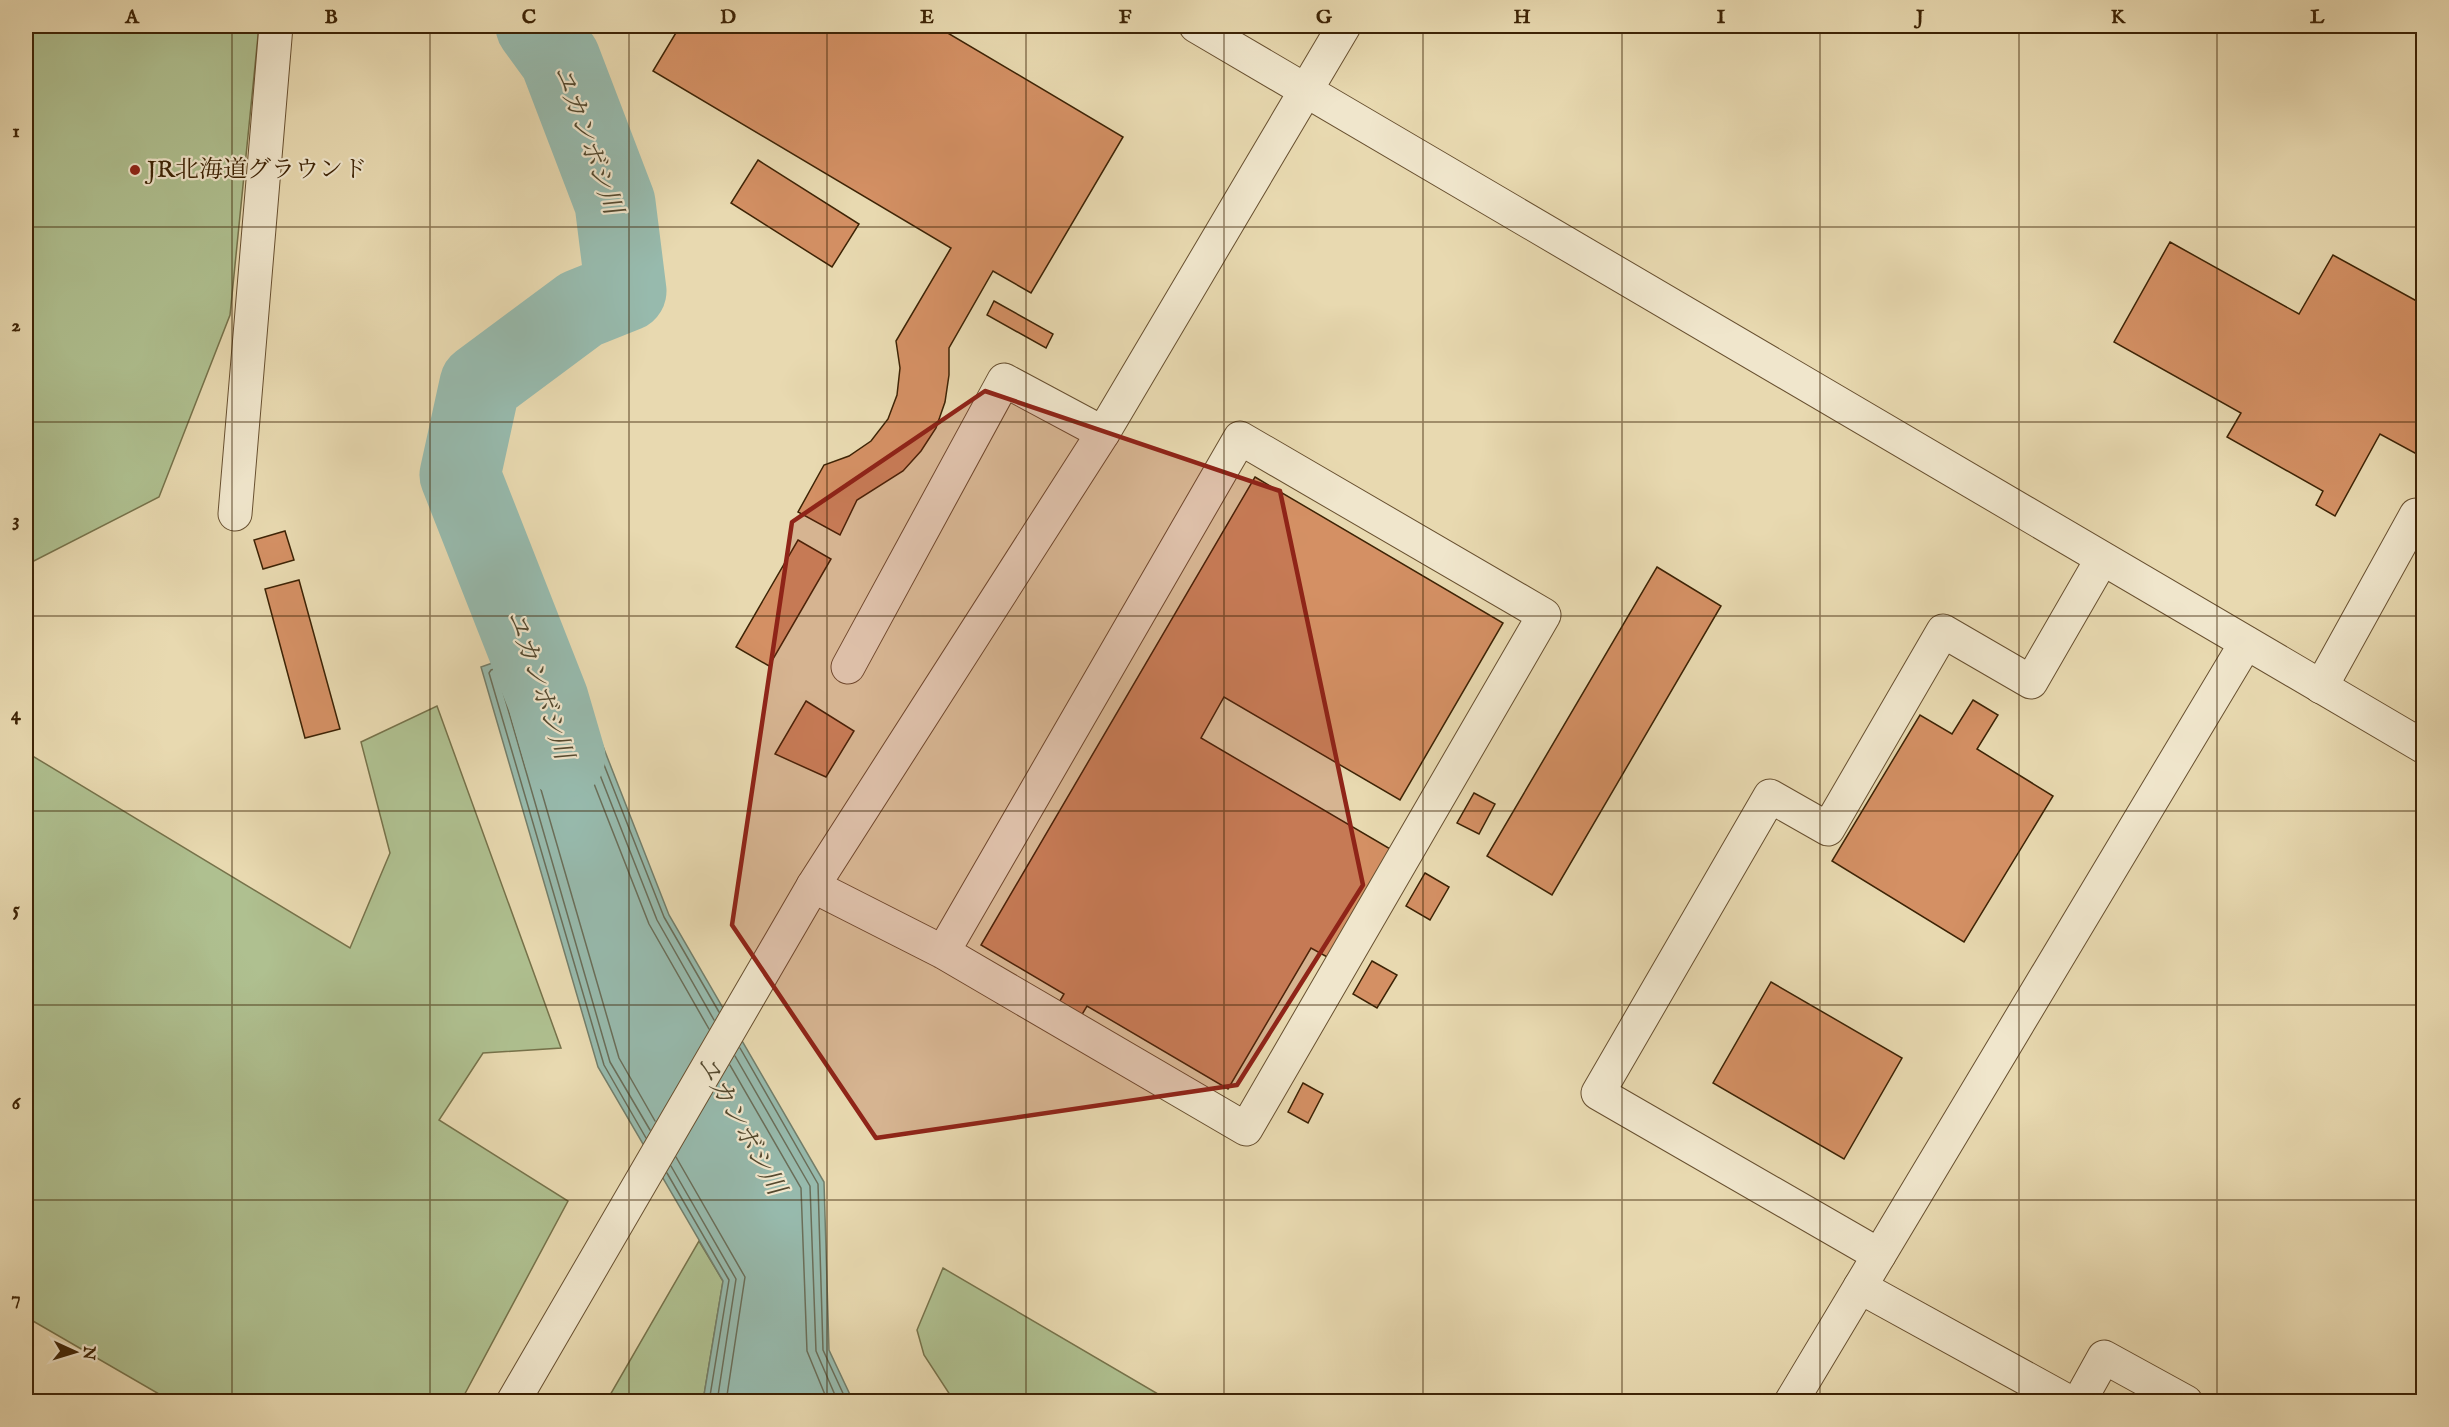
<svg xmlns="http://www.w3.org/2000/svg" width="2449" height="1427" font-family="'IM FELL English','Noto Serif JP',serif">
<style>
.green{fill:#afc090;stroke:#76724a;stroke-width:1.5}
.water{fill:#97baad;stroke:#737e6a;stroke-width:1.5}
.lines{fill:none;stroke-linecap:round;stroke-linejoin:round}
.shore{stroke:#6a6e59;stroke-width:1.5}
.river{stroke:#97baad;stroke-width:81}
.building{fill:#d49064;stroke:#3d2305;stroke-width:1.5}
.minor-casing{stroke:#685030;stroke-width:35}
.minor{stroke:#f0e6cc;stroke-width:33}
.marked{fill:#8f2418;fill-opacity:0.2;stroke:#8f2418;stroke-width:4.5;stroke-linejoin:round}
.grid{fill:none;stroke:#3d2305;stroke-width:1.5;stroke-opacity:0.55}
.poi-dot{fill:#8f2418;stroke:#f0e6cc;stroke-width:2}
.labels{text-anchor:middle;dominant-baseline:central;stroke-width:4.5;stroke-linejoin:round;paint-order:stroke}
.poi-label{font-size:24px;fill:#3d2305;stroke:#f0e6cc;text-anchor:start}
.water-label{font-size:26px;font-style:italic;fill:#54492f;stroke:#f0e6cc}
.neatline{fill:none;stroke:#3d2305;stroke-width:2}
.grid-label{font-size:20px;text-anchor:middle;font-weight:bold;fill:#3d2305}
</style>
<rect width="100%" height="100%" fill="#e8d9b0"/>
<filter id="stains"><feTurbulence type="fractalNoise" baseFrequency=".00333" numOctaves="4"/><feColorMatrix values="0 0 0 0 .2 0 0 0 0 .09 0 0 0 0 .02 0 0 0 .5 -.17"/></filter>
<radialGradient id="worn" r=".72"><stop offset=".6" stop-color="#630" stop-opacity="0"/><stop offset="1" stop-color="#630" stop-opacity=".3"/></radialGradient>
<g class="green">
<polygon points="26,26 259,26 230,315 159,497 26,565"/>
<polygon points="437,706 561,1048 483,1053 439,1120 568,1201 461,1401 171,1401 26,1317 26,752 350,948 390,853 361,742"/>
<polygon points="699,1241 723,1281 703,1401 606,1402"/>
<polygon points="943,1268 1170,1401 954,1401 924,1355 917,1330"/>
</g>
<polygon class="water" points="561,639 669,915 824,1182 829,1350 853,1401 703,1401 723,1281 598,1067 481,667"/>
<g class="lines">
<g class="shore">
<polyline points="740,1048 818,1184 823,1350 847,1402"/>
<polyline points="735,1056 810,1186 816,1351 838,1402"/>
<polyline points="730,1065 801,1188 807,1351 828,1402"/>
<polyline points="655,1121 619,1058 510,683 511,680 545,668 549,669 649,924 709,1029"/>
<polyline points="650,1130 610,1062 499,678 500,674 550,657 554,658 657,920 714,1020"/>
<polyline points="646,1138 604,1065 489,673 491,670 555,647 558,648 664,917 719,1012"/>
<polyline points="676,1157 745,1277 726,1402"/>
<polyline points="671,1166 736,1279 717,1402"/>
<polyline points="667,1173 729,1280 709,1402"/>
</g>
<polyline class="river" points="536,26 560,59 615,203 626,291 581,309 480,384 460,475 548,699 565,757"/>
</g>
<g class="building">
<polygon points="680,26 936,26 1123,137 1031,293 993,271 949,348 949,375 945,402 936,428 921,451 903,471 857,500 840,535 798,512 824,465 849,456 871,441 888,419 897,395 900,368 896,341 951,248 653,71"/>
<polygon points="758,160 859,224 832,267 731,203"/>
<polygon points="2170,242 2299,314 2333,255 2424,305 2424,458 2380,434 2335,516 2316,505 2323,491 2227,437 2241,413 2114,342"/>
<polygon points="994,301 1053,334 1046,348 987,315"/>
<polygon points="1255,477 1503,623 1400,800 1224,697 1201,738 1392,850 1329,958 1311,948 1228,1089 1087,1006 1080,1018 1058,1004 1064,994 981,945"/>
<polygon points="285,531 294,560 263,569 254,540"/>
<polygon points="798,540 831,559 769,666 736,647"/>
<polygon points="1657,567 1721,606 1552,895 1487,856"/>
<polygon points="299,580 340,729 305,738 265,589"/>
<polygon points="1973,700 1998,715 1977,749 2053,796 1964,942 1832,861 1920,715 1952,734"/>
<polygon points="806,701 854,731 826,777 775,754"/>
<polygon points="1474,793 1495,804 1479,834 1457,823"/>
<polygon points="1425,873 1449,887 1430,920 1406,906"/>
<polygon points="1372,961 1397,975 1377,1008 1353,994"/>
<polygon points="1771,982 1902,1058 1844,1159 1713,1083"/>
<polygon points="1303,1083 1323,1094 1308,1123 1288,1112"/>
</g>
<g class="lines">
<defs>
<g id="minor">
<polyline points="1196,26 2424,747"/>
<polyline points="235,514 276,26"/>
<polyline points="848,667 1004,380 1103,433"/>
<polyline points="2321,687 2416,515 2424,519"/>
<polyline points="813,886 943,952 1246,1129 1544,615 1240,438 943,952"/>
<polyline points="1879,1255 1598,1093 1770,796 1828,829 1943,631 2031,682 2102,559"/>
<polyline points="1860,1287 2069,1402"/>
<polyline points="513,1402 813,886 1103,433 1344,26"/>
<polyline points="1791,1402 2246,643"/>
<polyline points="2079,1402 2104,1357 2186,1402"/>
</g>
</defs>
<use href="#minor" class="minor-casing"/>
<use href="#minor" class="minor"/>
</g>
<path class="marked" d="M985,391L1280,491L1363,885L1237,1085L876,1138L732,925L792,522Z"/>
<path class="grid" d="M232,26V1402M430,26V1402M629,26V1402M827,26V1402M1026,26V1402M1224,26V1402M1423,26V1402M1622,26V1402M1820,26V1402M2019,26V1402M2217,26V1402M26,227H2424M26,422H2424M26,616H2424M26,811H2424M26,1005H2424M26,1200H2424"/>
<circle class="poi-dot" cx="135" cy="170" r="6"/>
<g class="labels">
<g class="poi-label">
<text x="147" y="170">JR北海道グラウンド</text>
</g>
<g class="water-label">
<text transform="translate(587 140) rotate(70)">ユカンボシ川</text>
<text transform="translate(539 685) rotate(71)">ユカンボシ川</text>
<text transform="translate(740 1125) rotate(61)">ユカンボシ川</text>
</g>
</g>
<rect width="2449" height="1427" fill="none" stroke="#e8d9b0" stroke-width="66"/>
<g transform="translate(75 1352) rotate(94)" stroke="#f0e6cc" stroke-width="4.5" paint-order="stroke">
<path d="M0-4.5L10 22L0 15L-10 22Z" fill="#3d2305"/>
<text y="-9" font-size="16" font-weight="bold" text-anchor="middle" fill="#3d2305">N</text>
</g>
<rect x="33" y="33" width="2383" height="1361" class="neatline"/>
<g class="grid-label">
<text x="132" y="23">A</text>
<text x="331" y="23">B</text>
<text x="529" y="23">C</text>
<text x="728" y="23">D</text>
<text x="927" y="23">E</text>
<text x="1125" y="23">F</text>
<text x="1324" y="23">G</text>
<text x="1522" y="23">H</text>
<text x="1721" y="23">I</text>
<text x="1920" y="23">J</text>
<text x="2118" y="23">K</text>
<text x="2317" y="23">L</text>
<text x="16" y="137">1</text>
<text x="16" y="331">2</text>
<text x="16" y="526">3</text>
<text x="16" y="720">4</text>
<text x="16" y="915">5</text>
<text x="16" y="1109">6</text>
<text x="16" y="1304">7</text>
</g>
<rect width="100%" height="100%" filter="url(#stains)"/>
<rect width="100%" height="100%" fill="url(#worn)"/>
</svg>
